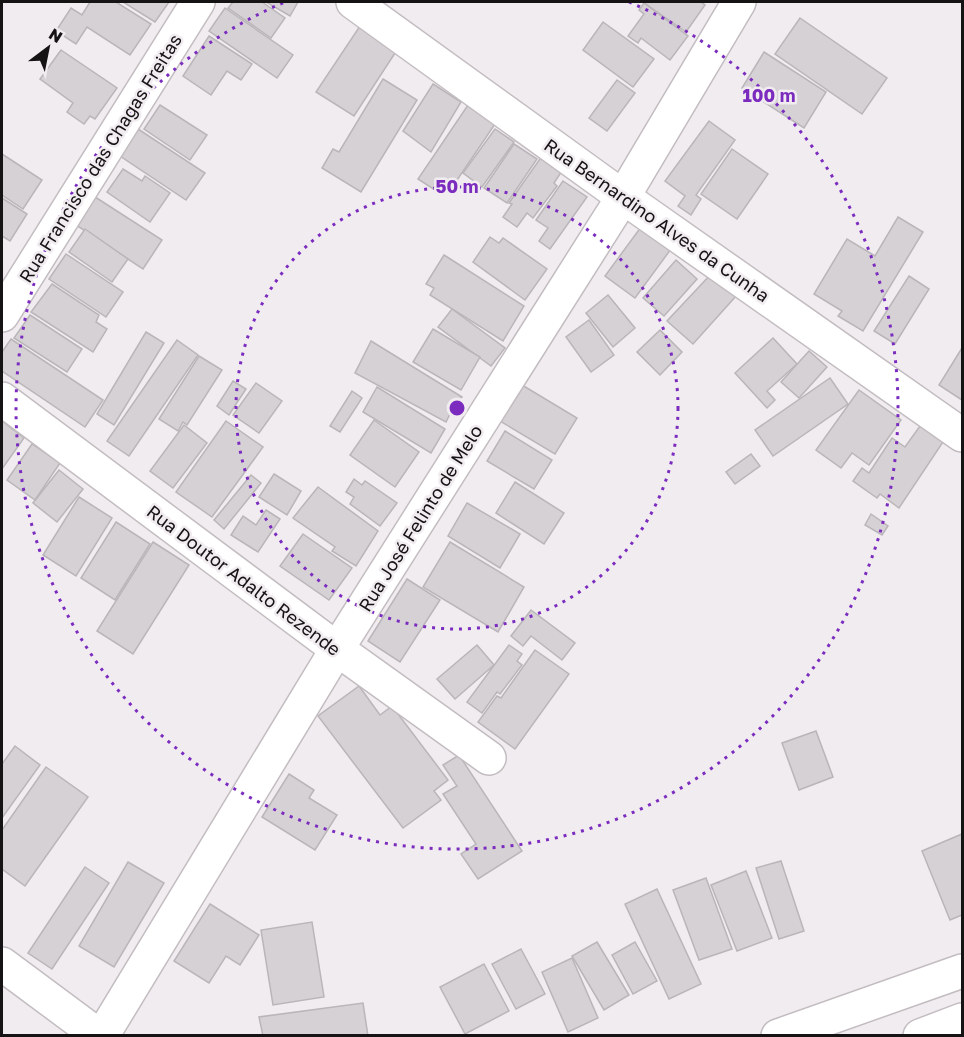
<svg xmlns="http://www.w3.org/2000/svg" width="964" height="1037" font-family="'Golos Text',sans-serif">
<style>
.building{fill:#d6d1d5;stroke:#bab5b9;stroke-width:1.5}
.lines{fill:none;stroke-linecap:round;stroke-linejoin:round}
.minor-casing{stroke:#c3bdc1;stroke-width:36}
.major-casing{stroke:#c3bdc1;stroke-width:36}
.minor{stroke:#fff;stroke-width:33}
.major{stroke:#fff;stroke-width:33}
.ring{fill:none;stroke:#7b2cbf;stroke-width:3;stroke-dasharray:3 6}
.labels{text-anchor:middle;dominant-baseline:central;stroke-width:5;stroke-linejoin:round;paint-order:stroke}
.street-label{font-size:18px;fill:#151314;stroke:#f1ecf0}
.centre{fill:#7b2cbf;stroke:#f1ecf0;stroke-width:3}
.ring-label{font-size:18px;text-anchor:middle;font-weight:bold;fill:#7b2cbf;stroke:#f1ecf0;stroke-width:5;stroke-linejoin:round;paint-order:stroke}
</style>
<rect width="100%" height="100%" fill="#f1ecf0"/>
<g class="building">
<polygon points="90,2 116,2 151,24 130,55 87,27 76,44 56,31 71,8 82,15"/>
<polygon points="123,2 169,2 155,22"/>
<polygon points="233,2 262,2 285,18 271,38 228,8"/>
<polygon points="266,2 298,2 290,16"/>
<polygon points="643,2 701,2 705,5 686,32"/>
<polygon points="644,3 688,36 670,60 641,38 638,43 628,36 644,14 639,10"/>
<polygon points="225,8 293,55 277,78 209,31"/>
<polygon points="800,18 887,78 862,114 775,54"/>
<polygon points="603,22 654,59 633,87 583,50"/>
<polygon points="362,23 399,47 354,116 316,92"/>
<polygon points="209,36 252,64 241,80 227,71 211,95 183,76"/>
<polygon points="61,50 117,88 95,119 90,116 84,124 67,112 73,103 40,79"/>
<polygon points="764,52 826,92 804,128 742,88"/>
<polygon points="383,79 417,100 361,192 322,168 333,149 339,152"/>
<polygon points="617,80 635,93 607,131 589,118"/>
<polygon points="433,84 461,102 431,152 403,131"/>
<polygon points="160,105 207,135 190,160 144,129"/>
<polygon points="468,105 495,124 451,189 446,186 441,194 418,179"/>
<polygon points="709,121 735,140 696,195 701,199 691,215 678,206 685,196 665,181"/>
<polygon points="138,129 205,173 186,200 120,156"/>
<polygon points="495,129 514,142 482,187 463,173"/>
<polygon points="514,144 537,159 507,203 484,188"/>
<polygon points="732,149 768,174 737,219 701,194"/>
<polygon points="2,154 42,180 23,209 2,195"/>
<polygon points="542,156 562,171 554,183 557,186 533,218 527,213 517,227 503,217 512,204 509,203"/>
<polygon points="123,169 142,181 145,176 170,193 150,222 107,192"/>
<polygon points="563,181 587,197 550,249 539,241 548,228 536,220"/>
<polygon points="92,195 162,240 143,269 73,223"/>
<polygon points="2,198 27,214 10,241 2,236"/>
<polygon points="898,217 923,232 863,331 838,316 842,311 814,294 847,239 875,256"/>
<polygon points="641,227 671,249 635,298 605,276"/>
<polygon points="85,229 128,259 112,282 69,252"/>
<polygon points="490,237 499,243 503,238 547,269 525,300 473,262"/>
<polygon points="66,254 123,292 106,317 49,279"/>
<polygon points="444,255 524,306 503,341 430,295 434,288 426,284"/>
<polygon points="676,260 697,279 664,316 643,298"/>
<polygon points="712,273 737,295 693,344 667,321"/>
<polygon points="909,276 929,289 895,344 874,331"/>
<polygon points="52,284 99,315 96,322 107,329 93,352 31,312"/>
<polygon points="608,295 635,328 613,347 586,313"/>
<polygon points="452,309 505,348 491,366 438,327"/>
<polygon points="30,315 82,349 67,372 14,338"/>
<polygon points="589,320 614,355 591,372 566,337"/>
<polygon points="433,329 480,357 461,390 413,362"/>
<polygon points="660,330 682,352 660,375 637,352"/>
<polygon points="146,332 164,343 114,425 97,414"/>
<polygon points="773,338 797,364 767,391 775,400 767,408 735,373"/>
<polygon points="11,339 103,400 85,427 2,371 2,352"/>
<polygon points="177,340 198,355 129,456 107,441"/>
<polygon points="371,341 462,397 454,406 446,422 355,373"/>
<polygon points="962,348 962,400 939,385"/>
<polygon points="809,351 827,367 799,398 781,382"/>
<polygon points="199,356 222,370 187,425 183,422 178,431 159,419"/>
<polygon points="830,378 848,404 773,456 755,430"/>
<polygon points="233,381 246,389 229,415 217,406"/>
<polygon points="256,383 282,401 259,433 233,415"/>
<polygon points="522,385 577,418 555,454 500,421"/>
<polygon points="377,387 445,429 431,453 363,412"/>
<polygon points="859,390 901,420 869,465 852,453 841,468 816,450"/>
<polygon points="352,391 362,398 340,432 330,426"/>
<polygon points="374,420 419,452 395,487 350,455"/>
<polygon points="2,421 24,438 2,469"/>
<polygon points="226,421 263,447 212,517 176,492"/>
<polygon points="184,425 207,443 173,488 150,471"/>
<polygon points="920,426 943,442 899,508 880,494 877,498 853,481 862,468 869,473 892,438 905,447"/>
<polygon points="505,431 552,460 534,489 487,461"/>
<polygon points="32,444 60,463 35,500 7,480"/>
<polygon points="751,454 760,466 735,484 726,472"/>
<polygon points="59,470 83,489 57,522 33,503"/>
<polygon points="274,474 301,491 287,515 259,497"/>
<polygon points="251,475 261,483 224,529 214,520"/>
<polygon points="354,479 362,485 365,481 397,503 380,526 350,504 354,497 346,492"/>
<polygon points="515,482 564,513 544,544 496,513"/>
<polygon points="318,487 378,531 356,566 332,551 335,547 293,518"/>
<polygon points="79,497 112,518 76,576 43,555"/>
<polygon points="467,503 520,534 500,568 448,536"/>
<polygon points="266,510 280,519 258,552 231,535 243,516 256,525"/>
<polygon points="871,514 888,526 882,535 865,525"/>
<polygon points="116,522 150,544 115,600 81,578"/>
<polygon points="303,534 352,568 329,600 280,566"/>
<polygon points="153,542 189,565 133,654 97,631"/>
<polygon points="450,542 524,587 498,632 423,587"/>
<polygon points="407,579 440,600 400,662 368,641"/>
<polygon points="531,610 575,643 562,660 531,636 523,646 511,636"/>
<polygon points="477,645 494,665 455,699 437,679"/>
<polygon points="509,645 522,654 517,661 522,665 500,694 497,692 482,713 467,702"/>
<polygon points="535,650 569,674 515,749 478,722 497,696 501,698"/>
<polygon points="359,686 380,715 392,706 448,780 434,791 441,800 403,828 318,716"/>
<polygon points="816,731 833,777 799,790 782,743"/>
<polygon points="15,746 40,765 2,818 2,764"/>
<polygon points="459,755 522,851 478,879 461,854 476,844 443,794 457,786 443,765"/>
<polygon points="46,767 88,797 25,886 2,869 2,830"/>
<polygon points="289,774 314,790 309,798 337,815 315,850 262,817"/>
<polygon points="962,834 962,915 950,920 922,851"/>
<polygon points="781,861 804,931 779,939 756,868"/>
<polygon points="128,862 164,883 114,967 79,946"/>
<polygon points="85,867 109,883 52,969 28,953"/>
<polygon points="746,871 772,938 737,951 711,885"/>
<polygon points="706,878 732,949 699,960 673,890"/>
<polygon points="657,889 701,984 669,999 625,904"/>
<polygon points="210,904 259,935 240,965 226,956 209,983 174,961"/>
<polygon points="312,922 324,997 273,1005 261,930"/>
<polygon points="597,942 629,995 604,1010 572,956"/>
<polygon points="635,942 657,981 633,994 612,955"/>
<polygon points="521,949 545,994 516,1009 492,964"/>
<polygon points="572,958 598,1018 568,1032 542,972"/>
<polygon points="484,964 509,1011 465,1034 440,987"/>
<polygon points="363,1003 368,1036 263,1036 259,1017"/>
</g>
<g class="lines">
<defs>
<g id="minor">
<polyline points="353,2 623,197 962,435"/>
<polyline points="2,315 198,2"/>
<polyline points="2,399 337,649 489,758"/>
<polyline points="2,964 99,1036"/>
<polyline points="102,1036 337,649 623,197 739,2"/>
</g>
<g id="major">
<polyline points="778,1036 962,971"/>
<polyline points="920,1036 962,1020"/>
</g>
</defs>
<use href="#minor" class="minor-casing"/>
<use href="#major" class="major-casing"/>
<use href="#minor" class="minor"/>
<use href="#major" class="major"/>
</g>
<g class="ring">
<circle cx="457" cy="408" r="221"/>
<path d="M629 2A441 441 0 1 1 285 2"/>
</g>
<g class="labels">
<g class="street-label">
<text transform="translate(100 158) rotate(-58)">Rua Francisco das Chagas Freitas</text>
<text transform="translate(657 220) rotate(35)">Rua Bernardino Alves da Cunha</text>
<text transform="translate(420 518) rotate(-58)">Rua José Felinto de Melo</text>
<text transform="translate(244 580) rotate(37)">Rua Doutor Adalto Rezende</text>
</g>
</g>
<circle cx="457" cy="408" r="9" class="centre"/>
<g class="ring-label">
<text x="769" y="102">100 m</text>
<text x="457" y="193">50 m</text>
</g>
<rect width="964" height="1037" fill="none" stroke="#151314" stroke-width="6"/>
<g transform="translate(48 48) rotate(32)" stroke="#f1ecf0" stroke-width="4.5" paint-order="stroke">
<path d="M0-4.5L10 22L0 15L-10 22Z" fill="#151314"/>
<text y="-9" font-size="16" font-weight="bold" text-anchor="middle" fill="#151314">N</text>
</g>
</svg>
